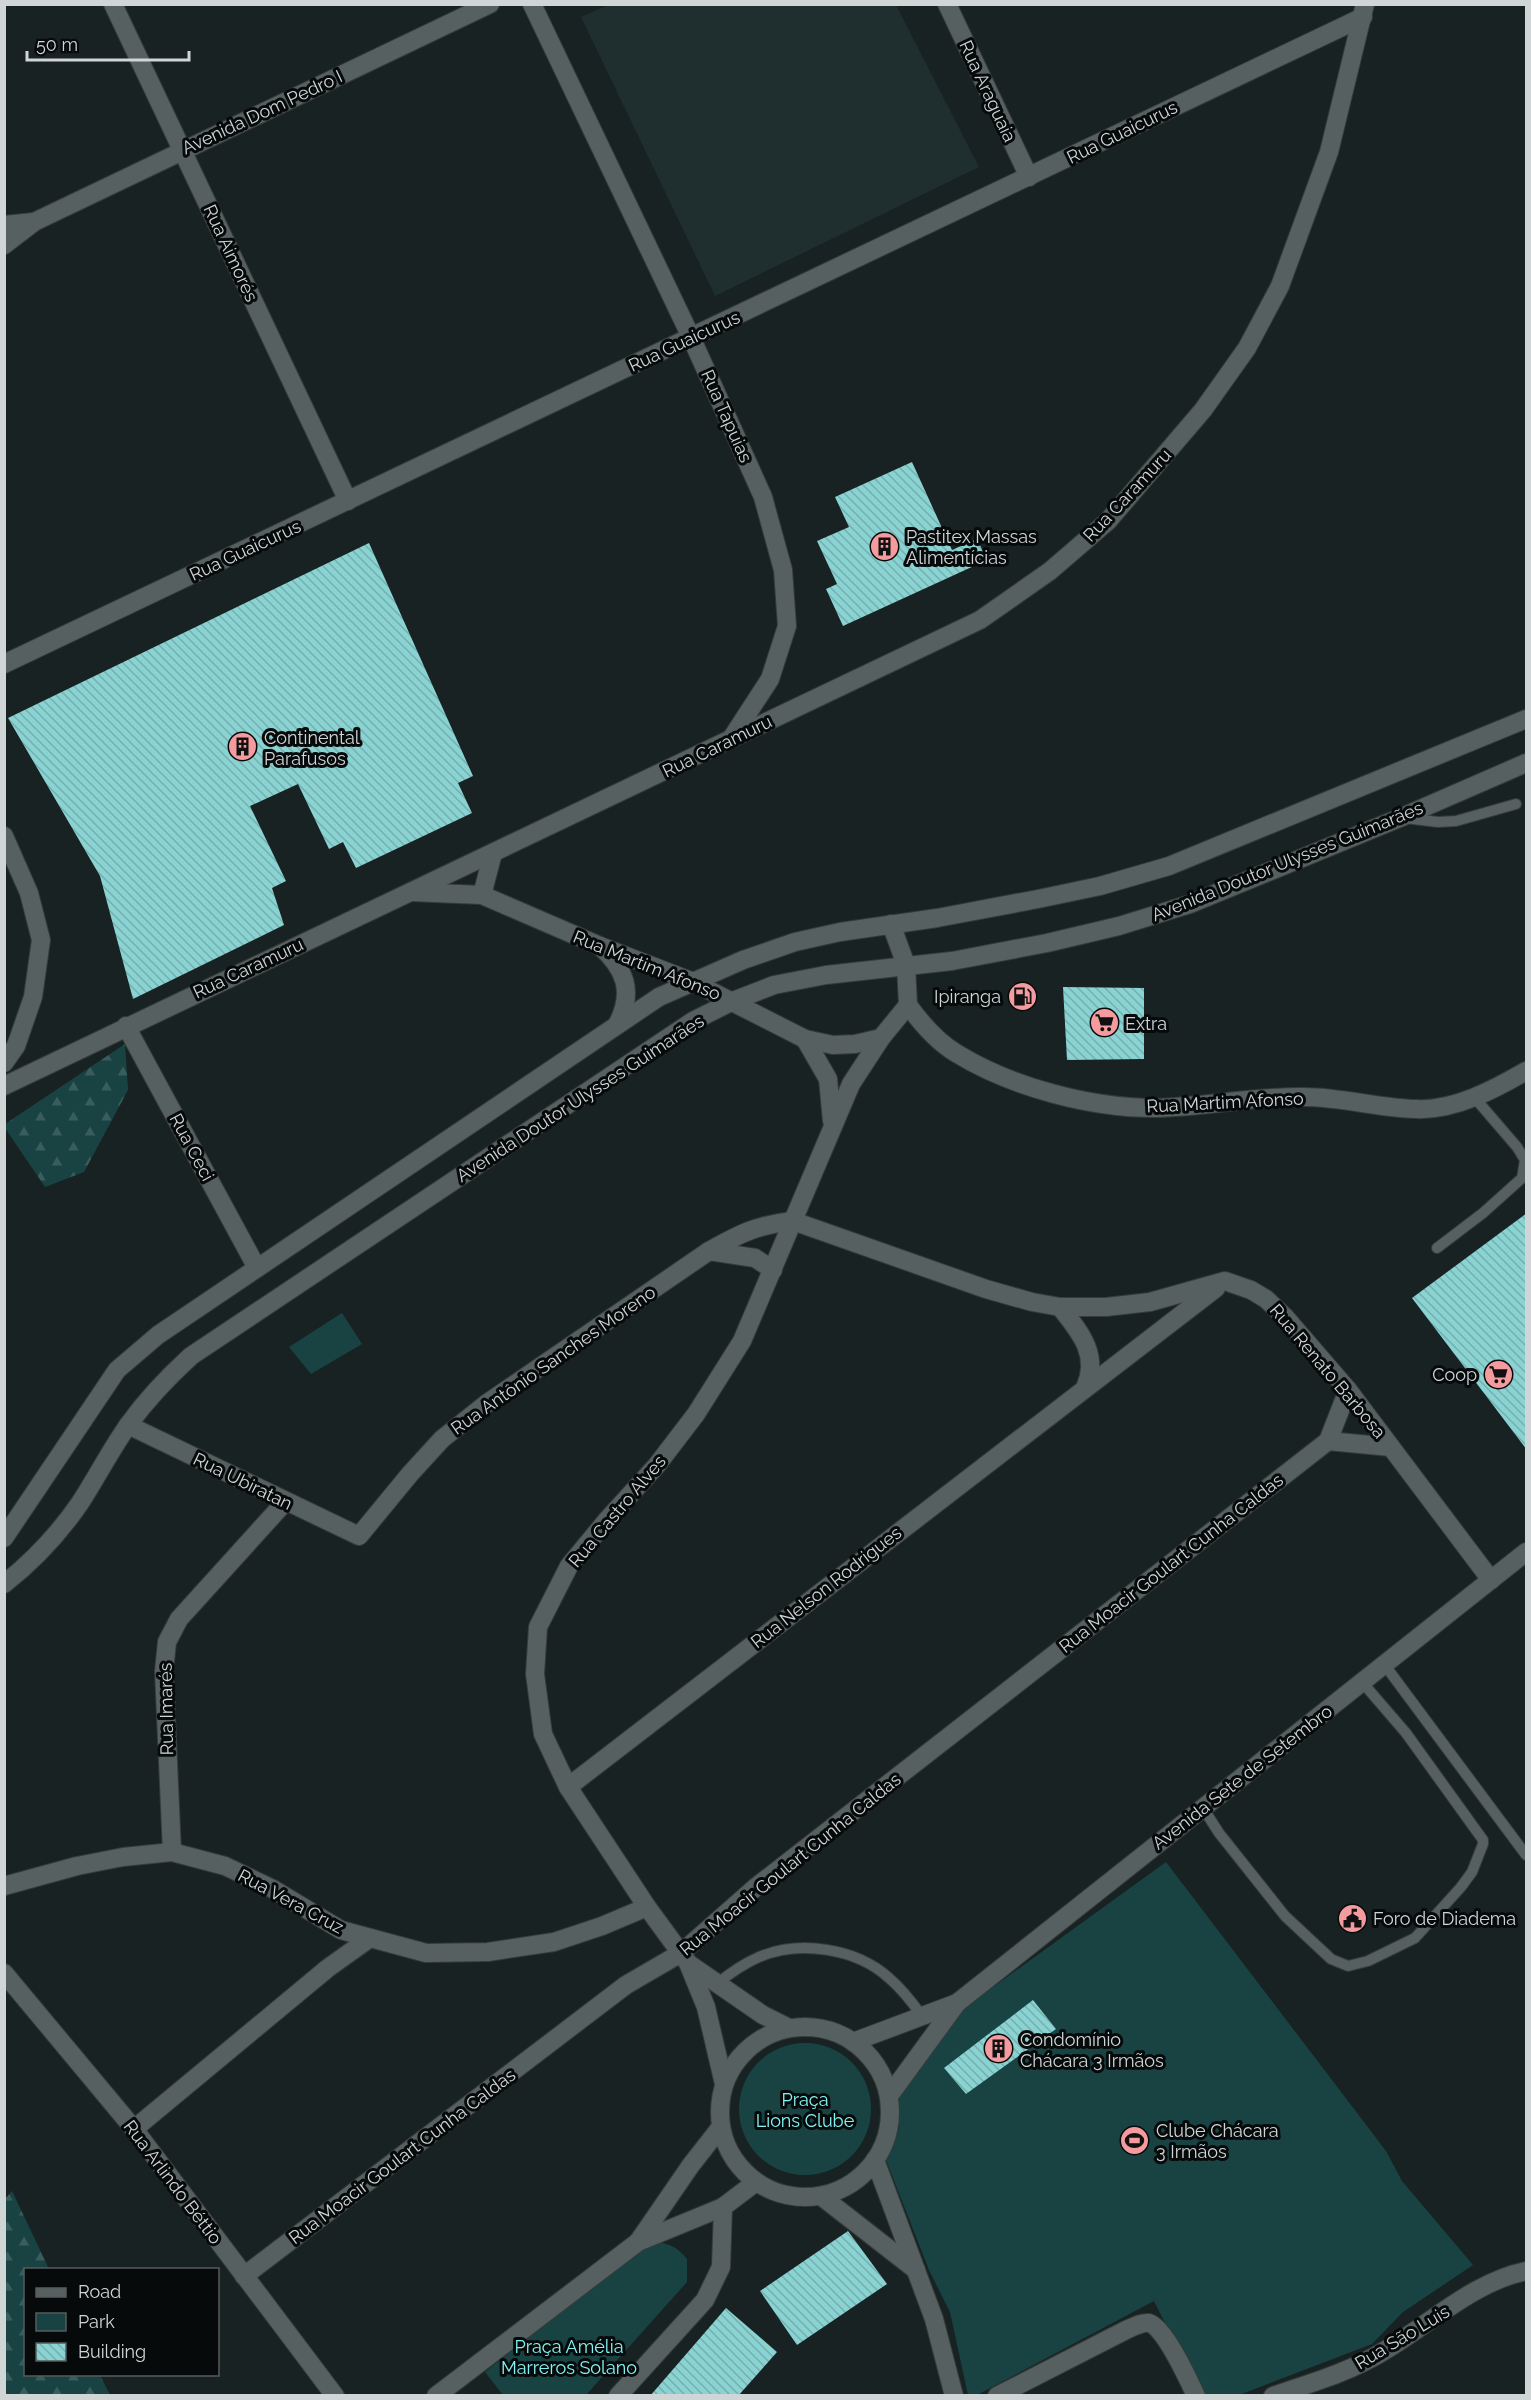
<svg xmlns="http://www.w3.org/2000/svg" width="1531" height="2400" font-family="Raleway,sans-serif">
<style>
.built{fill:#1f2e2e}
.green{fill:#194343}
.forest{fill:url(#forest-firs)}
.building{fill:url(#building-back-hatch)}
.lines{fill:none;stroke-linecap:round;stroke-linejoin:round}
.lane-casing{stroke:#363b3b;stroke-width:12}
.street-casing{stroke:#363b3b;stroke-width:20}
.secondary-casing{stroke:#363b3b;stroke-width:20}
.lane{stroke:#566060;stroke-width:10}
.street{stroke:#566060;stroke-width:18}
.secondary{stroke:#566060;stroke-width:18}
.labels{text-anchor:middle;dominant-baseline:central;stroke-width:6;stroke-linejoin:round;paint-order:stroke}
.street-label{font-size:18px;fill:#d0d5d5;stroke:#070a0a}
.poi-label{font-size:18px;fill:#d0d5d5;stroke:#070a0a;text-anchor:start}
.park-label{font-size:18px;fill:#83f3f4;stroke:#070a0a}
</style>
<defs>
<pattern id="forest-firs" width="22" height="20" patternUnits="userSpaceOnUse" patternTransform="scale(1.5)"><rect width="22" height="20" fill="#194343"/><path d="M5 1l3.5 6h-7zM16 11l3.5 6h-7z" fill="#395d5d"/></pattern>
<pattern id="building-back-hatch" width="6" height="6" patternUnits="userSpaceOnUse" patternTransform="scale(1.5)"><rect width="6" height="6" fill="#8ad3d3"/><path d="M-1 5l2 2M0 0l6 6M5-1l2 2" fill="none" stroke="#77aeae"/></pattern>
</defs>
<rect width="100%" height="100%" fill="#192222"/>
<polygon class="built" points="608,5 896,5 979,167 715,296 581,17"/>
<g class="green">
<polygon points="342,1313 362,1344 311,1374 289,1347"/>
<polygon points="1166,1862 1386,2151 1402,2181 1473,2265 1403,2312 1372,2344 1239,2395 1201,2395 1154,2301 977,2395 968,2395 950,2312 929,2270 886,2160 899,2128 899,2097 964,2008"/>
<circle cx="805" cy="2109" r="66"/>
<path d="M655,2242C669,2243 677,2247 687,2259V2282L586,2395H503L485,2372L612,2270Z"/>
</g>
<g class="forest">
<polygon points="125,1044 128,1090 84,1172 45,1187 5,1128 5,1124"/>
<polygon points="12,2191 49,2269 26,2270 26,2374 100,2375 110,2395 5,2395 4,2200"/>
</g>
<g class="building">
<polygon points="912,462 952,550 977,539 987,560 843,626 826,589 837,584 817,541 849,527 835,497"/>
<polygon points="369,543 473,776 458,783 472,813 356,868 343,842 329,849 298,784 250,806 286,881 272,888 284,925 133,999 100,876 8,718"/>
<polygon points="1063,987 1144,988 1144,1059 1067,1060"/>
<polygon points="1527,1213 1527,1450 1412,1298"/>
<polygon points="1033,2000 1056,2029 966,2094 944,2068"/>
<polygon points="848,2231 887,2284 797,2345 760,2291"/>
<polygon points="726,2308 777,2352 738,2396 650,2396"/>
</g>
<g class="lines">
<defs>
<g id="lane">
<polyline points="1405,818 1438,822 1456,821 1516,804"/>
<polyline points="1437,1248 1483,1213 1522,1178 1525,1160 1517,1147 1474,1097"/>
<polyline points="1384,1664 1526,1855"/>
<polyline points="1203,1808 1219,1833 1285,1916 1331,1959 1348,1966 1368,1961 1415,1938 1461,1887 1472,1872 1483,1844 1483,1840 1406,1733 1362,1682"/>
<path d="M717,1984C730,1973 743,1964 759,1957C800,1940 856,1948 889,1978C902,1989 912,2002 922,2016"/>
</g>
<g id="street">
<polyline points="113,4 348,501"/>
<polyline points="532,4 691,337 763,497 783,570 787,626 770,679 731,739"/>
<polyline points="947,4 1029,177"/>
<polyline points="4,225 34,222"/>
<polyline points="4,245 34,222 490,4"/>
<polyline points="4,664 1363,17"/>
<polyline points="411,892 482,895 600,946 691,981 805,1039 833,1045 855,1044 881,1038"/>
<polyline points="482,895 493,853"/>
<path d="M908,1005C921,1023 936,1041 956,1053C1011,1087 1090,1108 1155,1108C1205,1107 1254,1096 1304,1097C1341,1097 1379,1108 1416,1109C1454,1111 1495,1089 1526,1071"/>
<polyline points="126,1026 257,1268"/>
<polyline points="805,1039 828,1079 832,1121"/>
<polyline points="4,1086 980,620 1050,571 1108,521 1203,410 1247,348 1280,286 1329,152 1365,4"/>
<polyline points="709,1251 755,1258 773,1270"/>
<path d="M1060,1307C1080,1332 1100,1355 1085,1388"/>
<path d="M128,1425L359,1536L410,1474L442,1439L486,1404L709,1251C741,1233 757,1225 793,1221L986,1289L1032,1302L1060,1307H1106L1150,1302L1225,1281L1251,1290L1266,1299L1285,1317L1348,1390L1491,1580"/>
<polyline points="1328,1441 1391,1447"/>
<polyline points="568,1787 1216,1288"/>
<polyline points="172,1852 164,1671 167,1642 179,1619 285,1502"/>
<polyline points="4,1886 77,1866 123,1857 172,1852 225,1866 273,1889 341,1930 426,1953 488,1952 554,1942 602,1926 647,1907"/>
<polyline points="689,1964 763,2015 789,2028"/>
<polyline points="4,1973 134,2129 335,2396"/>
<circle cx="805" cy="2112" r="85"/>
<polyline points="853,2042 957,2003"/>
<polyline points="724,2084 706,2007 688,1963 647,1907 568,1787 543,1734 535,1674 538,1627 569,1566 607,1520 657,1465 696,1414 742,1341 851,1084 881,1038 908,1005 906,965 891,924"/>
<polyline points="889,2096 957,2003 1526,1552"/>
<polyline points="134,2129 328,1968 370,1938"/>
<polyline points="875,2160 934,2319 954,2396"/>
<polyline points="821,2196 916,2270"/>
<polyline points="638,2242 691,2165 720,2128"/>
<polyline points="244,2276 626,1985 681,1953 756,1887 1328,1441 1348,1390"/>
<polyline points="436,2396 638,2242 723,2207 756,2182"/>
<polyline points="618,2396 705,2300 721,2267 723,2207"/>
<path d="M997,2396L1126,2330C1133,2327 1142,2322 1149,2323C1164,2326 1189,2381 1196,2396"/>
<path d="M1273,2396C1311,2383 1350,2372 1384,2351C1430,2324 1473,2282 1526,2271"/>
</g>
<g id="secondary">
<polyline points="4,836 29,893 41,940 33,997 16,1046 4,1063"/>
<path d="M600,946C625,969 634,991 618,1023"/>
<polyline points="4,1538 117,1370 158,1335 659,997 743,960 795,942 840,932 937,918 1038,899 1100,886 1169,866 1526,719"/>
<path d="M4,1584C32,1562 60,1532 80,1503C97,1477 111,1449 129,1424C147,1399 168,1377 191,1356L693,1021L733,1001L774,985L826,975L952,961L1047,943L1119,926L1190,904L1402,817L1526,763"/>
</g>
</defs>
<use href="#lane" class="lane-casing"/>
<use href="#street" class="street-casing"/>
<use href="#secondary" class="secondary-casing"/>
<use href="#lane" class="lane"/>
<use href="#street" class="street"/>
<use href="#secondary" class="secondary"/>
</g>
<defs>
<symbol id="building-disc" viewBox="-11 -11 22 22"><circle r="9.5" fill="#f49b9f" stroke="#070a0a"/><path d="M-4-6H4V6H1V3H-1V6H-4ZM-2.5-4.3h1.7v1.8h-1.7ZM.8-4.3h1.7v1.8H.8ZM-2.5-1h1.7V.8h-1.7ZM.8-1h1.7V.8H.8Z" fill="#111"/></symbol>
<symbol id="fuel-disc" viewBox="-11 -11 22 22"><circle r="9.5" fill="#f49b9f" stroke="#070a0a"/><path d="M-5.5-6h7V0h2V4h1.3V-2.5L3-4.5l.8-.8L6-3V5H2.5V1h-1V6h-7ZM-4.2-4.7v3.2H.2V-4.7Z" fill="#111"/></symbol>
<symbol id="supermarket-disc" viewBox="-11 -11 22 22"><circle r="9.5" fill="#f49b9f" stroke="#070a0a"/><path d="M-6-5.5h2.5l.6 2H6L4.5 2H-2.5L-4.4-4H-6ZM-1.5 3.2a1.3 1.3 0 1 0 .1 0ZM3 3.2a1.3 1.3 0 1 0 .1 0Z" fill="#111"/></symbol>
<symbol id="civic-disc" viewBox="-11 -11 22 22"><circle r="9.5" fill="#f49b9f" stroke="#070a0a"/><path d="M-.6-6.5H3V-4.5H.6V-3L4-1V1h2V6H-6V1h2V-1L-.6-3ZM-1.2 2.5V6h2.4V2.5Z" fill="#111"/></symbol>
<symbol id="stadium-disc" viewBox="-11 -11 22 22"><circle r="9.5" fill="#f49b9f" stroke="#070a0a"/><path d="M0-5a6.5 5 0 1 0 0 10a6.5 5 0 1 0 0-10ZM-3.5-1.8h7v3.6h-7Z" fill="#111"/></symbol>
</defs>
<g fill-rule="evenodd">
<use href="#building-disc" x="868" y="530" width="33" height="33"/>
<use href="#building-disc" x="226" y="730" width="33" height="33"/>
<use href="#fuel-disc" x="1006" y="980" width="33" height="33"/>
<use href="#supermarket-disc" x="1088" y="1006" width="33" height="33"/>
<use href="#supermarket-disc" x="1482" y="1358" width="33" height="33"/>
<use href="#civic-disc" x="1336" y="1902" width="33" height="33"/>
<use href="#building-disc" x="982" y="2032" width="33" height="33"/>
<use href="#stadium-disc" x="1118" y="2124" width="33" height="33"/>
</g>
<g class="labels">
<g class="street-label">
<text transform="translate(988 91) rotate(65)">Rua Araguaia</text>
<text transform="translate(262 112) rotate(-25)">Avenida Dom Pedro I</text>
<text transform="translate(1122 132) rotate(-26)">Rua Guaicurus</text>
<text transform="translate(231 253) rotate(65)">Rua Aimorés</text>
<text transform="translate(684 341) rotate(-25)">Rua Guaicurus</text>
<text transform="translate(727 416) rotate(66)">Rua Tapuias</text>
<text transform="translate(1127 495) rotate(-47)">Rua Caramuru</text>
<text transform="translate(245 550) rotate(-25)">Rua Guaicurus</text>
<text transform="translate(717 746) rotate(-26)">Rua Caramuru</text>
<text transform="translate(1287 861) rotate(-22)">Avenida Doutor Ulysses Guimarães</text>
<text transform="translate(647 965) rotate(22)">Rua Martim Afonso</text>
<text transform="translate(248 968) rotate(-25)">Rua Caramuru</text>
<text transform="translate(580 1098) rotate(-33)">Avenida Doutor Ulysses Guimarães</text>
<text transform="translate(1225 1102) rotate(-3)">Rua Martim Afonso</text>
<text transform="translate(192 1147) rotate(62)">Rua Ceci</text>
<text transform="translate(553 1360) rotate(-35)">Rua Antônio Sanches Moreno</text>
<text transform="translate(1328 1371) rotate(50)">Rua Renato Barbosa</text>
<text transform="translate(243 1481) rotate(26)">Rua Ubiratan</text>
<text transform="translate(617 1511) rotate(-50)">Rua Castro Alves</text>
<text transform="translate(1171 1563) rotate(-38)">Rua Moacir Goulart Cunha Caldas</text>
<text transform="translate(826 1587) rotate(-38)">Rua Nelson Rodrigues</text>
<text transform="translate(166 1709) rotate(-91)">Rua Imarés</text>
<text transform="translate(1242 1777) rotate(-38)">Avenida Sete de Setembro</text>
<text transform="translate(790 1864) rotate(-39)">Rua Moacir Goulart Cunha Caldas</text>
<text transform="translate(291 1901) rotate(28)">Rua Vera Cruz</text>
<text transform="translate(402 2156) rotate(-37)">Rua Moacir Goulart Cunha Caldas</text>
<text transform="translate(173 2182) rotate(53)">Rua Arlindo Béttio</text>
<text transform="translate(1402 2337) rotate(-31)">Rua São Luis</text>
</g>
<g class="poi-label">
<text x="906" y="536">Pastitex Massas<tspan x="906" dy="21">Alimentícias</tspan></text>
<text x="264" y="737">Continental<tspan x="264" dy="21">Parafusos</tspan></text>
<text x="1001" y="996" text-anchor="end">Ipiranga</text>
<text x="1125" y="1023">Extra</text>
<text x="1477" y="1374" text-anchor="end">Coop</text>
<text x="1373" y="1918">Foro de Diadema</text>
<text x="1020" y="2039">Condomínio<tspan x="1020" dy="21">Chácara 3 Irmãos</tspan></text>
<text x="1156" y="2130">Clube Chácara<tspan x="1156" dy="21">3 Irmãos</tspan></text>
</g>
<g class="park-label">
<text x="805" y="2099">Praça<tspan x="805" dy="21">Lions Clube</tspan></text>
<text x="569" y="2346">Praça Amélia<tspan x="569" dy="21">Marreros Solano</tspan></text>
</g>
</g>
<rect width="1531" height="2400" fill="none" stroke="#d0d5d5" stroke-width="12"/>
<rect x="24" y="2268" width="195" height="108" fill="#070a0a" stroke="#575b5b" stroke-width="1.5"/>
<rect x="36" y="2288" width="30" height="9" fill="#566060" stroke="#575b5b" stroke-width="1.5"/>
<text x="78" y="2298" font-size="18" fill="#d0d5d5">Road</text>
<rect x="36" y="2313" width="30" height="18" fill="#194343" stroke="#575b5b" stroke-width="1.5"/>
<text x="78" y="2328" font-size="18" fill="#d0d5d5">Park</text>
<rect x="36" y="2343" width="30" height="18" fill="url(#building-back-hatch)" stroke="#575b5b" stroke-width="1.5"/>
<text x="78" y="2358" font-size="18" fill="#d0d5d5">Building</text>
<path d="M27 51v9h162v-9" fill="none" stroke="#d0d5d5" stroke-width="3"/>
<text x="36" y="51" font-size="18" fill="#d0d5d5" stroke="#070a0a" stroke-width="4.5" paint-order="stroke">50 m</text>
</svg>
